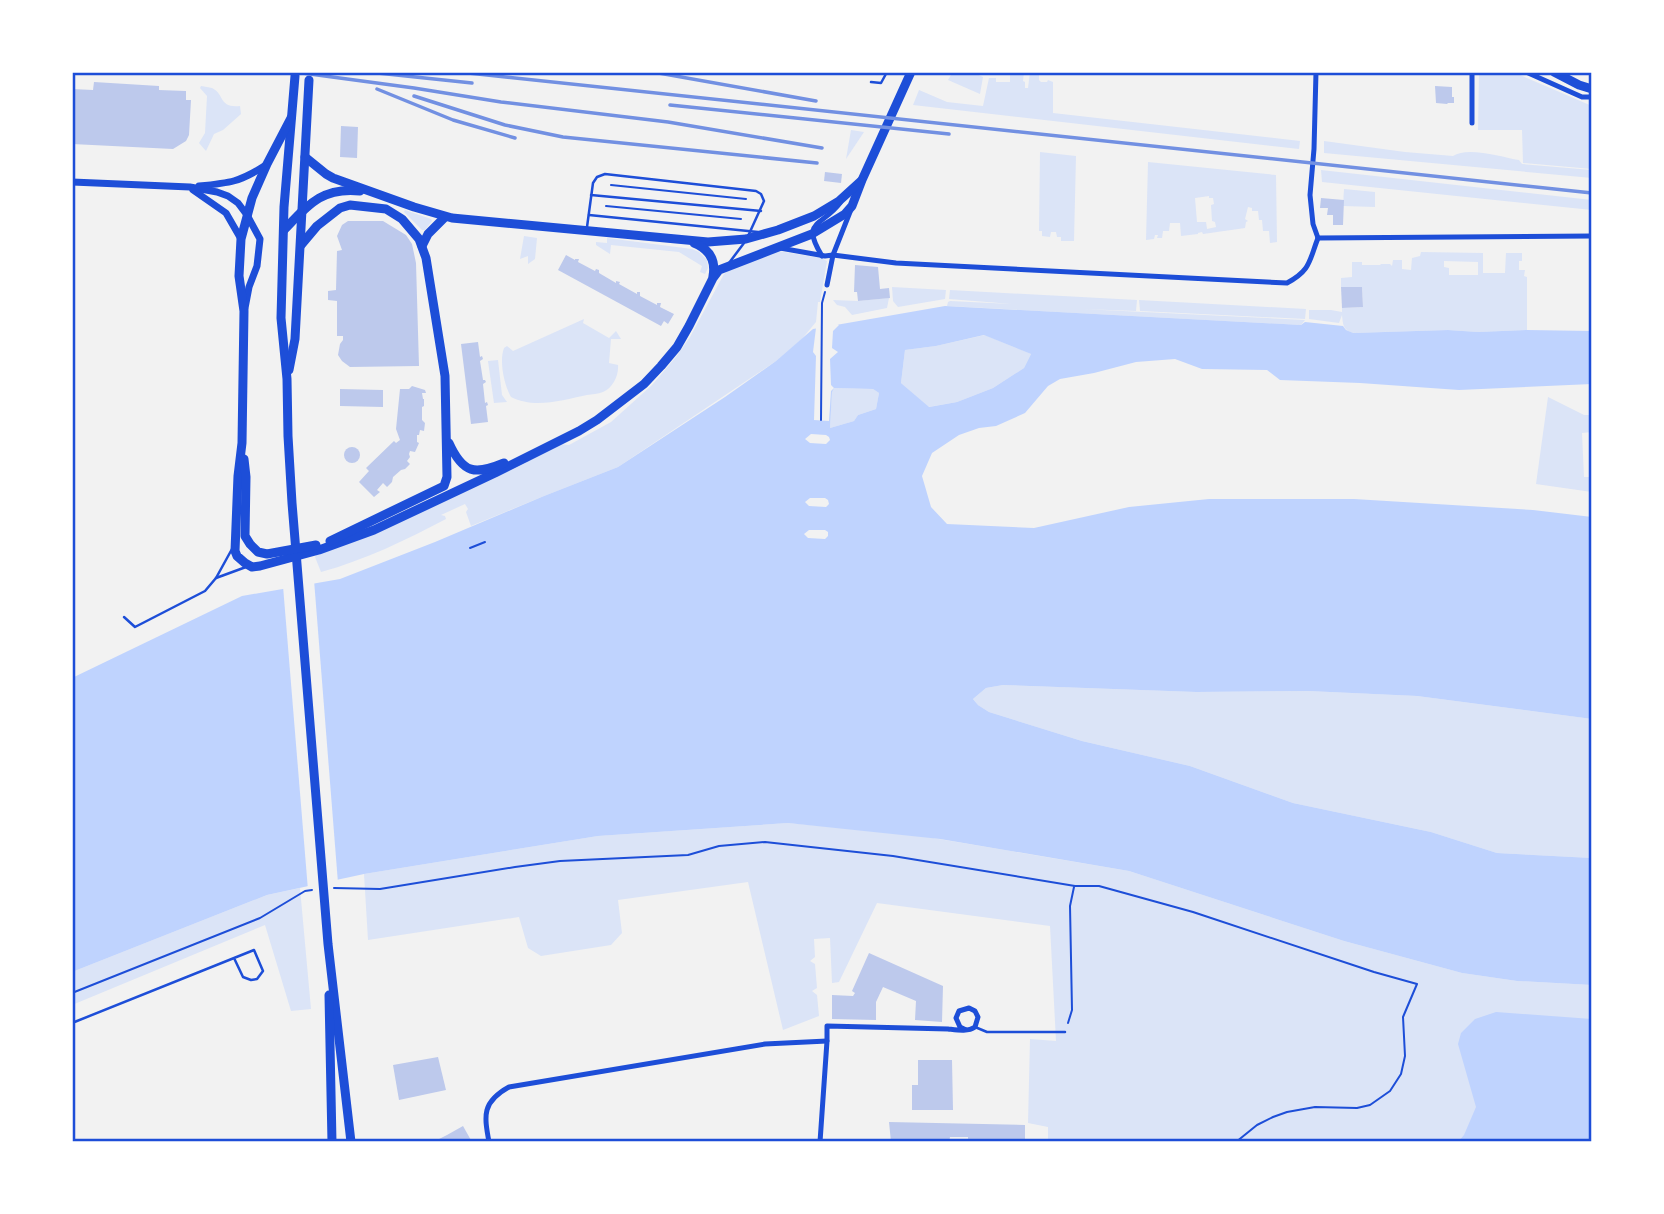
<svg xmlns="http://www.w3.org/2000/svg" width="1664" height="1214" font-family="'Times New Roman',serif">
<style>
.green{fill:#dbe4f7;fill-rule:evenodd}
.water{fill:#bfd3fe;fill-rule:evenodd}
.pier{fill:#f2f2f2}
.building{fill:#bdc9ec}
.lines{fill:none;stroke-linecap:round;stroke-linejoin:round}
.path{stroke:#1d4ed8;stroke-width:2}
.service{stroke:#1d4ed8;stroke-width:2.5}
.minor{stroke:#1d4ed8;stroke-width:5}
.tertiary{stroke:#1d4ed8;stroke-width:7}
.primary{stroke:#1d4ed8;stroke-width:9}
.rail{stroke:#7290e2;stroke-width:3.5}
.neatline{fill:none;stroke:#1d4ed8;stroke-width:2.5}
</style>
<rect width="100%" height="100%" fill="#f2f2f2"/>
<g class="green">
<polygon points="944,72 972,72 983,77 980,94 948,80 951,75"/>
<polygon points="1010,72 1024,72 1023,81 1025,82 1025,88 1028,88 1030,72 1039,72 1039,80 1041,82 1047,82 1048,80 1053,82 1053,113 1300,141 1299,149 913,105 919,90 947,102 983,106 989,78 996,78 996,82 1010,82"/>
<polygon points="1479,72 1513,72 1592,106 1592,169 1523,163 1522,130 1478,130"/>
<path d="M201,86C205,87 209,87 212,88C225,94 218,108 240,106L241,114L223,130L214,134L206,151L199,143L205,133L207,96L200,88Z"/>
<polygon points="851,130 864,132 846,159"/>
<path d="M1324,141L1405,152L1453,156C1467,146 1502,157 1519,160L1522,164L1592,170V178L1324,153Z"/>
<polygon points="1040,152 1076,156 1074,241 1061,241 1061,237 1057,237 1056,232 1051,232 1050,237 1042,236 1042,231 1039,231"/>
<path d="M1148,162L1276,175L1277,242L1270,243L1269,231H1263L1262,220H1259L1258,211H1252V208L1248,207L1245,219L1248,221L1246,222L1245,228L1203,234L1202,232L1198,233V234L1181,236L1180,223H1170L1169,231H1163L1162,238H1157L1158,235H1155L1154,239L1146,240ZM1209,196V198H1213L1214,204L1211,205L1212,221L1215,222L1216,227L1207,229L1206,222H1197L1195,198Z"/>
<polygon points="1321,170 1592,200 1592,210 1322,182"/>
<polygon points="1344,189 1375,192 1375,207 1343,206"/>
<polygon points="405,210 431,219 432,221 425,230 422,230 404,212"/>
<polygon points="524,236 537,238 535,259 528,264 528,256 520,259"/>
<polygon points="607,238 692,249 699,252 707,260 708,268 705,274 700,272 702,266 679,252 611,245 610,254 596,245 596,242 607,243"/>
<path d="M778,251L821,258L827,261L820,302H818L816,322L801,340L776,361L618,467L544,496L471,526L466,512L468,509L465,504L441,515L445,516L446,519C406,540 365,560 321,572L315,557L317,554L559,444L569,445L611,422L652,385L676,357L690,337L724,274L735,265Z"/>
<path d="M1421,252L1483,253V273H1505L1506,253H1522V261H1519V270H1525L1524,276L1527,277V330L1478,332L1448,330L1352,333C1343,329 1343,325 1342,315L1339,323L1309,319V310H1331L1342,312V308L1363,307L1362,287H1341V278L1352,277V262H1362V265H1380L1381,264H1390L1392,266L1393,260H1402V269L1411,270L1412,258L1420,256ZM1444,261L1478,262V275H1449V268L1444,267Z"/>
<polygon points="892,287 946,290 945,299 898,307 893,301"/>
<polygon points="950,290 1137,300 1136,311 1082,309 1305,320 1301,325 947,306 948,302 950,301 1012,304 949,299"/>
<polygon points="889,298 887,308 852,315 845,307 837,305 833,300 858,301"/>
<polygon points="1139,300 1306,309 1305,319 1140,311"/>
<path d="M584,319L583,323L609,338L616,331L621,339H611L609,363L618,365C619,375 613,388 603,392C598,394 592,394 587,395C563,400 534,409 511,397C504,385 499,361 504,348L507,346L513,351Z"/>
<polygon points="985,335 1031,354 1024,368 993,388 957,402 928,407 901,383 905,350 936,346"/>
<polygon points="498,360 502,395 507,402 494,403 488,361"/>
<polygon points="834,388 873,389 879,393 876,409 858,415 854,421 830,428 832,391"/>
<polygon points="1548,397 1584,415 1592,415 1592,432 1582,433 1584,477 1592,477 1592,492 1536,484"/>
<polygon points="1003,685 1196,692 1308,691 1417,696 1592,719 1592,858 1497,853 1431,832 1293,803 1190,766 1082,741 989,712 978,705 973,699 986,688"/>
<polygon points="788,823 903,833 1129,871 1344,941 1462,973 1517,981 1592,985 1592,1142 1048,1142 1048,1127 1028,1123 1030,1039 1056,1041 1050,926 877,903 839,982 832,983 830,938 814,939 815,957 810,961 815,964 817,988 812,991 817,995 819,1016 783,1030 748,882 618,900 622,933 611,945 541,956 528,948 519,917 368,940 364,874 598,836"/>
<polygon points="300,888 311,1009 291,1011 265,925 72,1005 72,972 267,895"/>
</g>
<g class="water">
<path d="M945,306L1301,325L1305,322L1343,326L1346,330L1353,333L1448,330L1478,332L1527,330L1592,331V384L1459,390L1360,383L1280,380L1267,370L1202,369L1175,359L1136,362L1094,373L1060,379L1048,386L1025,413L996,426L979,428L959,435L932,453L922,476L931,507L947,524L1034,528L1129,507L1209,499H1354L1533,510L1592,517V719L1417,696L1308,691L1196,692L1003,685L986,688L973,699L978,705L989,712L1082,741L1190,766L1293,803L1431,832L1497,853L1592,858V985L1517,981L1462,973L1344,941L1129,871L940,839L788,823L598,836L364,874L267,895L72,972V678L242,596L340,579L435,542L544,496L618,467L725,397L776,361L813,329ZM984,335L1031,354L1024,368L993,388L957,402L929,407L901,383L905,350L936,346ZM834,388L873,389L879,393L876,409L858,415L854,421L830,428L832,392ZM811,434L826,435L829,437L830,440L826,444L810,443L805,439ZM810,498H825L828,500L829,504L826,507L809,506L805,502ZM809,530H825L828,532V536L825,539L808,538L804,534Z"/>
<polygon points="1496,1012 1592,1019 1592,1142 1458,1142 1464,1135 1476,1107 1458,1044 1461,1033 1475,1019"/>
</g>
<g class="pier">
<polygon points="833,321 839,325 833,331 832,348 838,352 830,359 831,385 834,388 831,391 829,421 814,420 816,356 813,352 816,328 815,325"/>
<polygon points="314,580 338,883 308,890 283,586"/>
</g>
<g class="building">
<polygon points="94,82 159,86 159,90 186,91 186,100 191,100 189,135 186,141 173,149 72,144 72,89 93,90"/>
<polygon points="1435,86 1452,87 1452,97 1454,97 1454,103 1448,103 1447,104 1436,103"/>
<polygon points="341,126 358,127 357,158 340,157"/>
<polygon points="825,172 842,174 841,183 824,181"/>
<polygon points="1321,198 1344,200 1343,225 1333,225 1333,215 1327,215 1328,208 1320,208"/>
<polygon points="348,221 383,221 406,235 412,244 416,263 419,366 350,367 342,361 338,355 340,344 343,340 343,336 337,336 337,301 328,300 328,291 336,290 337,251 342,250 337,236 342,225"/>
<polygon points="566,255 575,260 575,259 579,259 578,262 595,271 596,269 599,270 599,273 616,283 616,281 620,282 619,284 637,294 637,292 640,292 640,296 657,305 657,303 661,303 660,307 674,314 668,324 664,321 661,326 558,270"/>
<polygon points="855,265 878,267 880,289 889,288 890,298 858,301 857,292 854,292"/>
<polygon points="1341,287 1362,287 1363,307 1342,308"/>
<polygon points="478,342 480,357 482,356 483,359 480,361 483,380 485,380 486,382 483,384 485,403 487,402 488,405 486,406 488,422 471,424 461,344"/>
<polygon points="412,386 425,390 426,393 422,393 423,399 424,399 424,406 422,407 422,420 425,423 424,431 420,430 419,435 417,435 417,442 419,443 415,452 410,451 409,454 410,457 407,461 410,464 405,469 401,470 393,477 392,482 387,487 383,483 377,490 380,492 374,497 359,482 369,471 366,468 394,441 396,443 400,440 396,429 400,389 409,389"/>
<polygon points="340,389 383,390 383,407 340,406"/>
<circle cx="352" cy="455" r="8"/>
<polygon points="869,953 943,986 942,1022 915,1020 916,1001 883,987 876,1002 876,1020 832,1019 832,995 853,996 855,993 852,991"/>
<polygon points="438,1057 446,1090 399,1100 393,1065"/>
<polygon points="918,1060 952,1060 953,1110 912,1110 912,1085 918,1085"/>
<polygon points="889,1122 1025,1125 1025,1142 968,1142 968,1137 950,1137 949,1142 891,1142"/>
<polygon points="463,1126 472,1142 433,1142 447,1135"/>
</g>
<g class="lines">
<g class="path">
<polyline points="611,185 746,199"/>
<polyline points="606,206 741,219"/>
<polyline points="821,420 822,303 825,292"/>
<polyline points="470,548 485,542"/>
<polyline points="334,888 380,889 515,867 560,861 688,855 719,846 765,842 893,856 1075,886 1099,886 1193,912 1374,972 1417,984 1403,1017 1405,1056 1401,1074 1390,1091 1370,1105 1357,1108 1315,1107 1287,1112 1273,1117 1257,1125 1236,1142"/>
<polyline points="72,993 260,918 305,891 312,890"/>
<polyline points="1068,1023 1072,1010 1070,906 1074,887"/>
</g>
<g class="service">
<polyline points="871,82 881,83 887,72"/>
<polyline points="591,195 761,211"/>
<polyline points="589,215 758,232"/>
<polyline points="587,227 593,183 597,177 605,174 756,191 761,194 764,201 749,234"/>
<polyline points="729,263 744,243"/>
<polyline points="216,578 246,567"/>
<polyline points="124,617 135,627 205,591 216,578 232,549"/>
<polyline points="72,1023 254,950 263,971 257,979 251,980 243,977 234,958"/>
<polyline points="975,1027 987,1032 1065,1032"/>
</g>
<g class="minor">
<polyline points="1316,72 1314,149 1310,195 1313,224 1318,238"/>
<polyline points="1472,72 1472,123"/>
<polyline points="1526,72 1582,97 1592,97"/>
<polyline points="1318,238 1592,236"/>
<path d="M780,248L825,256L833,255L896,263L1287,283C1311,270 1309,261 1318,238"/>
<path d="M822,256C800,220 822,227 840,203"/>
<polyline points="827,285 833,255 850,212"/>
<path d="M489,1142C484,1115 482,1102 509,1087L765,1044L827,1041"/>
<path d="M820,1142L827,1041V1026L948,1029C957,1030 968,1032 975,1027L978,1017L975,1011L969,1008L959,1011L956,1018L960,1027L966,1030"/>
</g>
<g class="tertiary">
<polyline points="72,182 190,187 217,192 228,196 238,203 247,215 260,239 257,266 249,287 245,308"/>
<path d="M199,186C230,183 240,182 266,165"/>
<polyline points="193,190 226,213 241,239"/>
</g>
<g class="primary">
<polyline points="1554,72 1579,85 1592,89"/>
<polyline points="295,76 284,207 281,318 287,379 288,436 292,503 328,944 351,1142"/>
<polyline points="291,118 267,164 252,198 241,239 239,276 244,311 242,443 238,476 235,551 237,556 245,563 252,567 260,566 319,550 374,530 495,473 579,431 597,420 644,384 661,366 677,347 689,326 713,278 719,270 812,234 845,214 852,206 862,180 911,72"/>
<polyline points="305,157 326,174 333,178 414,207 452,218 708,242 746,239 778,230 814,216 839,201 861,181"/>
<path d="M284,230C308,205 322,187 360,191"/>
<path d="M694,243C709,249 716,260 713,276"/>
<polyline points="301,245 317,226 340,208 350,205 386,209 402,219 419,239 426,258 445,376 447,477 444,486 330,541"/>
<polyline points="422,246 428,234 445,217"/>
<polyline points="289,370 295,339 309,80"/>
<path d="M449,443C463,474 475,475 504,463"/>
<polyline points="244,459 246,477 245,536 250,544 258,552 267,554 316,545"/>
<polyline points="329,995 332,1142"/>
</g>
<g class="rail">
<polyline points="295,72 414,88 501,102 668,122 822,148"/>
<polyline points="368,72 472,83"/>
<polyline points="459,72 1592,193"/>
<polyline points="653,72 816,101"/>
<polyline points="377,89 453,120 515,138"/>
<polyline points="414,96 505,125 563,137 817,163"/>
<polyline points="670,105 949,134"/>
</g>
</g>
<rect width="1664" height="1214" fill="none" stroke="#ffffff" stroke-width="147"/>
<rect x="74" y="74" width="1516" height="1066" class="neatline"/>
</svg>
